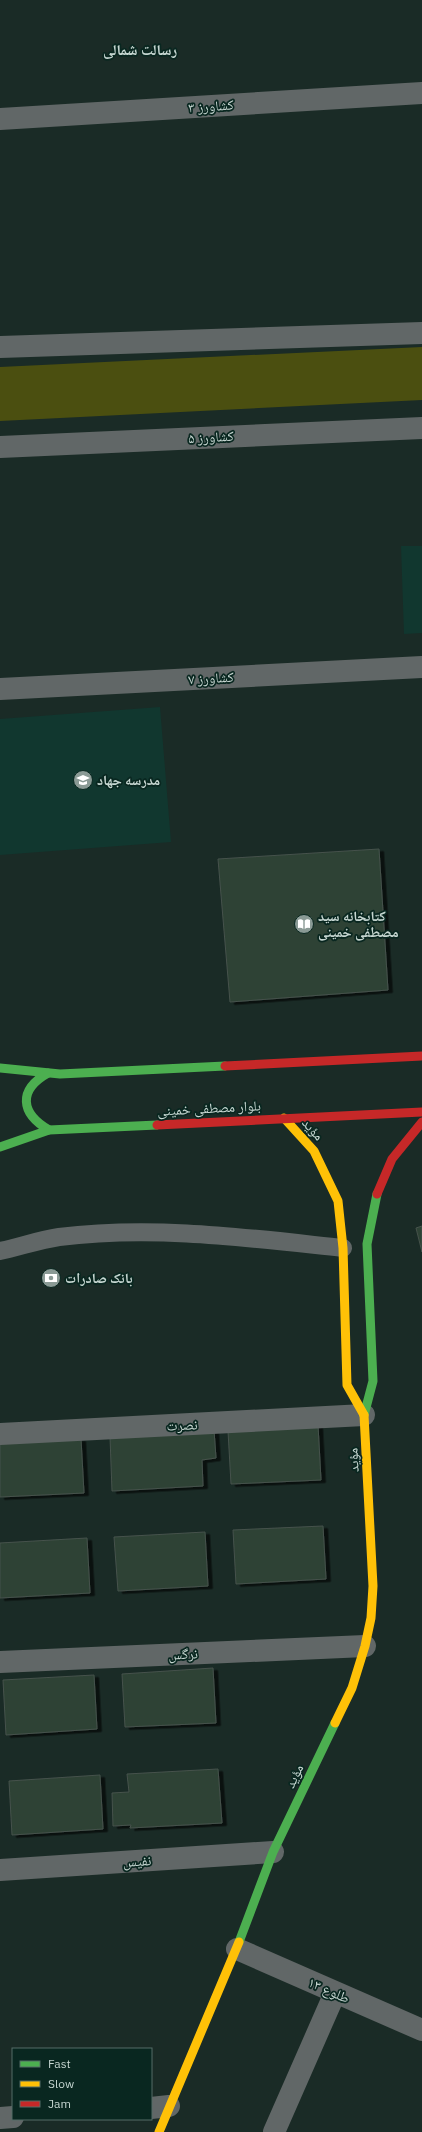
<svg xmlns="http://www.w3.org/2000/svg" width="422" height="2132" font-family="'IBM Plex Sans','Noto Naskh Arabic',sans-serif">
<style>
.built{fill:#11372f}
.green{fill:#4b4f10}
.building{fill:#2d4234;stroke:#46524c;filter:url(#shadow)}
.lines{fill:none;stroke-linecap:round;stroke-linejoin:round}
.lane{stroke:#616767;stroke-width:18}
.street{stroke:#616767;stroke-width:22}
.fast{stroke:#4caf50;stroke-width:9}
.slow{stroke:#ffc107;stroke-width:9}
.jam{stroke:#c62828;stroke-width:9}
.labels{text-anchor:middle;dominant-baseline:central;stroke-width:3.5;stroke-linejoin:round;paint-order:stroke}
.street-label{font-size:14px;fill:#c6d6d1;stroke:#092720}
.poi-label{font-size:14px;font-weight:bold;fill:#c6d6d1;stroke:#092720;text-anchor:start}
.neighbourhood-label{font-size:15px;font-weight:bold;fill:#c6d6d1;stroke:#092720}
</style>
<defs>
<filter id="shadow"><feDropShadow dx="4.5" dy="2.5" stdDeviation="0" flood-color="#0009"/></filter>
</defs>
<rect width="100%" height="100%" fill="#1a2b26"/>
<g class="built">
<polygon points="401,546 422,546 422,633 404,634"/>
<polygon points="160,707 171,842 0,855 0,719"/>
</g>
<polygon class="green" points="422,347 422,400 0,421 0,367"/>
<g class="building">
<polygon points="379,849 388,990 230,1002 218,859"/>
<polygon points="422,1226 422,1252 416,1228"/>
<polygon points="318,1425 321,1480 231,1484 228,1431"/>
<polygon points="214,1430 216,1458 202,1460 203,1486 112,1491 110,1437"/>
<polygon points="81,1439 84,1493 0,1497 0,1443"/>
<polygon points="323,1526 326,1579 236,1584 233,1530"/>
<polygon points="205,1532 208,1586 118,1591 114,1537"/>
<polygon points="87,1538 90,1593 0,1598 0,1543"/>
<polygon points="213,1668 216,1723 125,1727 122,1674"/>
<polygon points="94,1675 97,1729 6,1735 3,1680"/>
<polygon points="218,1769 222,1823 130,1828 131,1825 113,1826 112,1793 129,1792 127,1774"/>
<polygon points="100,1775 103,1829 12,1835 9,1781"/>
</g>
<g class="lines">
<path class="lane" d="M0,1251C19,1247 39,1240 59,1237C154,1225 249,1238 343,1248"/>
<g class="street">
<polyline points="0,119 422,93"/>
<polyline points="0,347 422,333"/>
<polyline points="0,447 422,428"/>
<polyline points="0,689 422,667"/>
<polyline points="0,1434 364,1415"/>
<polyline points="0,1662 365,1646"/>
<polyline points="0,1870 273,1852"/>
<polyline points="237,1949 422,2030"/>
<polyline points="151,2108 169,2106"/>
<polyline points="0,2118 13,2117"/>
<polyline points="274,2132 335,1993"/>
</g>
<g class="fast">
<polyline points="0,1068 60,1074 225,1066"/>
<path d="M48,1073C18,1090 20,1113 49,1130"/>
<polyline points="0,1147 49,1130 157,1125"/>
<polyline points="364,1415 373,1381 367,1244 377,1194"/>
<polyline points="239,1942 273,1852 335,1723"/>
</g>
<g class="slow">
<polyline points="284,1118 314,1151 338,1201 343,1248 347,1385 364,1415"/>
<polyline points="335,1723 352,1688 365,1646 371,1618 373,1586 364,1415"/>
<polyline points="159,2132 239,1942"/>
</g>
<g class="jam">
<polyline points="225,1066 422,1056"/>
<polyline points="157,1125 422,1112"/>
<polyline points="377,1194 392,1159 422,1122"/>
</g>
</g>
<defs>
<symbol id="school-disc" viewBox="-11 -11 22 22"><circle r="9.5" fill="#8a9a95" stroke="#092720"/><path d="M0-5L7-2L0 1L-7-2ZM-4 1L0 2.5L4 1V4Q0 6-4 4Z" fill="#fff"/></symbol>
<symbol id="library-disc" viewBox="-11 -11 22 22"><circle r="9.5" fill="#8a9a95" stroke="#092720"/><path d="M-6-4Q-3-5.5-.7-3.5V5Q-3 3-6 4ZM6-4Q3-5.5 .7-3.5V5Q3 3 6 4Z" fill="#fff"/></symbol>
<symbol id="bank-disc" viewBox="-11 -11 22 22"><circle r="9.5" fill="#8a9a95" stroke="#092720"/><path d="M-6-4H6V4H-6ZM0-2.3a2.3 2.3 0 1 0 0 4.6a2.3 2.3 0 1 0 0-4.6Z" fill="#fff"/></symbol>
</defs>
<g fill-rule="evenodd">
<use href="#school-disc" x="72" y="769" width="22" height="22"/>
<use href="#library-disc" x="293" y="913" width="22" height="22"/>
<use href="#bank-disc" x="40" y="1267" width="22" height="22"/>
</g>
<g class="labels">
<g class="street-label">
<text transform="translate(211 106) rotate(-4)">کشاورز ۳</text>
<text transform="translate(211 437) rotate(-3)">کشاورز ۵</text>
<text transform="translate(211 678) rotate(-3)">کشاورز ۷</text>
<text transform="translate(209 1108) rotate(-3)">بلوار مصطفی خمینی</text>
<text transform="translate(313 1129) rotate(48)">مؤید</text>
<text transform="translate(182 1425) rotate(-3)">نصرت</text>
<text transform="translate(353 1460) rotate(-93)">مؤید</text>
<text transform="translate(183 1654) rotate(-3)">نرگس</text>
<text transform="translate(294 1776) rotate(-64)">مؤید</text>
<text transform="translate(137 1861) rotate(-4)">نفیس</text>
<text transform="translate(329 1990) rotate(24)">طلوع ۱۳</text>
</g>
<g class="poi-label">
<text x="97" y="780">مدرسه جهاد</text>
<text x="318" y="916">کتابخانه سید<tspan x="318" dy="16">مصطفی خمینی</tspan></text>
<text x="65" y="1278">بانک صادرات</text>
</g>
<g class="neighbourhood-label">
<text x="140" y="49">رسالت شمالی</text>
</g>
</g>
<rect x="12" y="2048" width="140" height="72" fill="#092720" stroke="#556d67"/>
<rect x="20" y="2061" width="20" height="6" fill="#4caf50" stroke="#556d67"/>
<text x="48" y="2068" font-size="12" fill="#c6d6d1">Fast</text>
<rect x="20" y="2081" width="20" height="6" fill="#ffc107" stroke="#556d67"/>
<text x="48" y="2088" font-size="12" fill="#c6d6d1">Slow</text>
<rect x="20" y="2101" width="20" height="6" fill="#c62828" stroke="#556d67"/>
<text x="48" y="2108" font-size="12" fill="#c6d6d1">Jam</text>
</svg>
